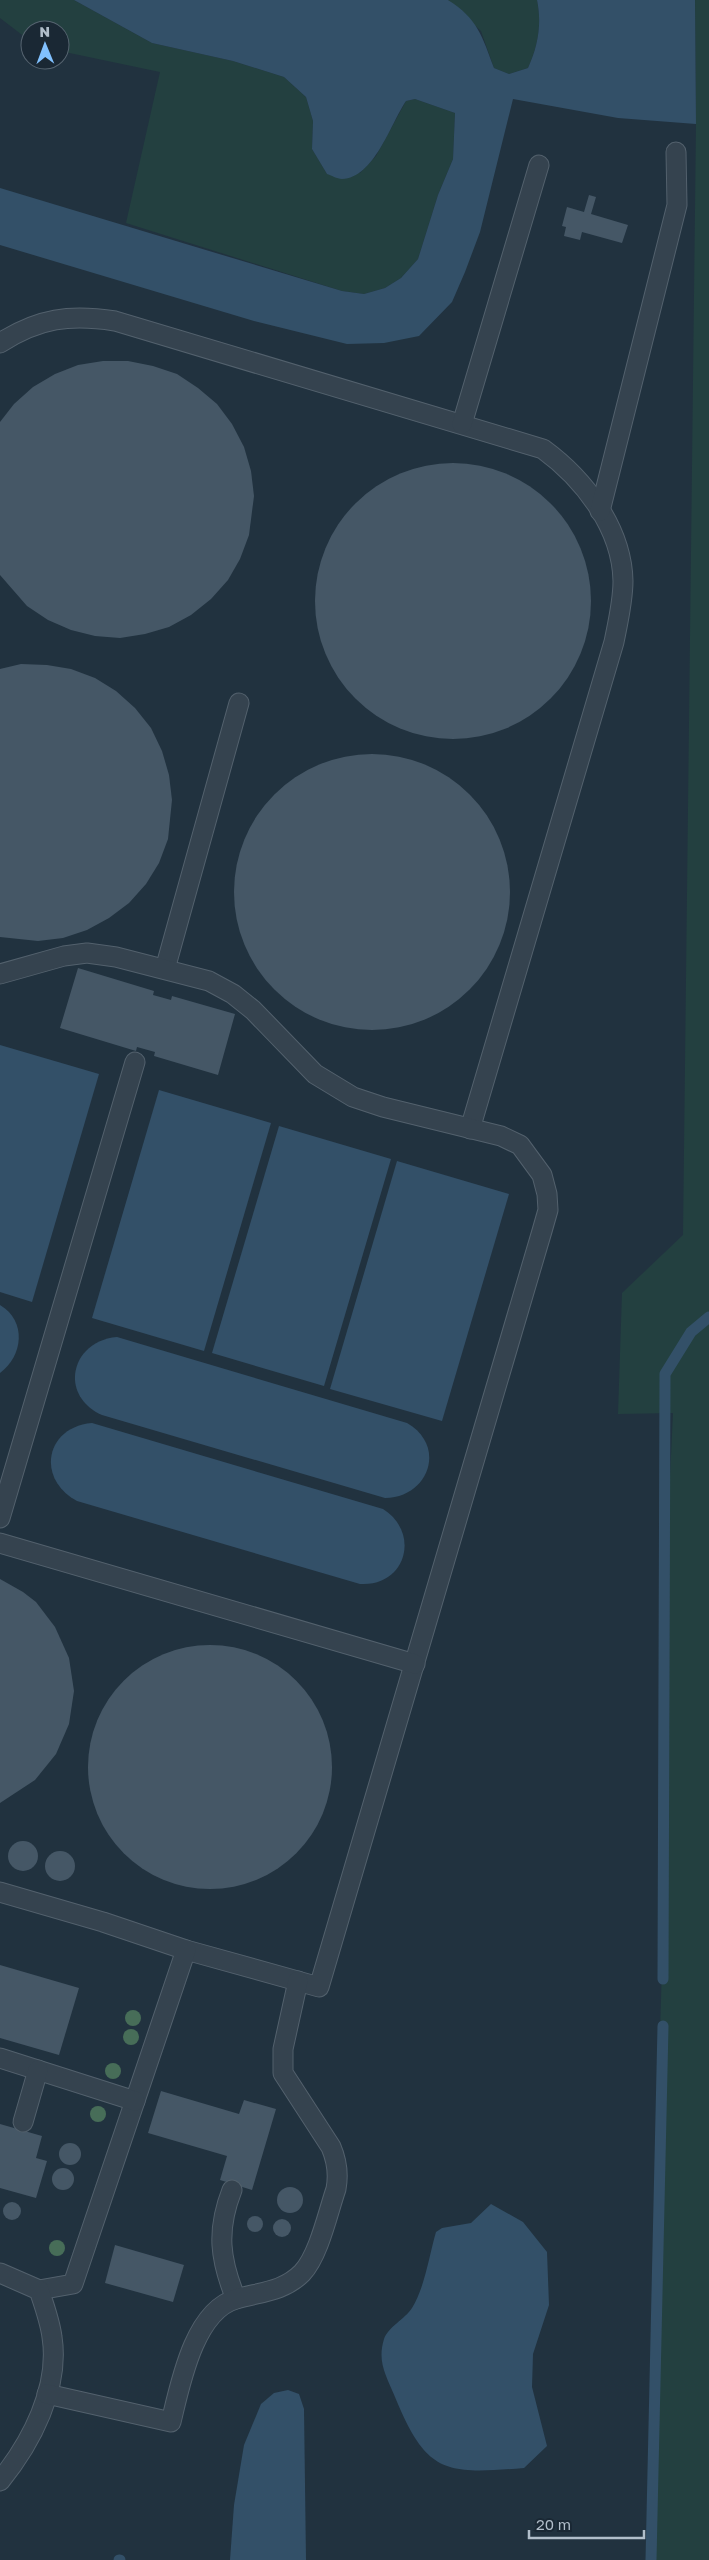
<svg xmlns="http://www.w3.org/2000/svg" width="709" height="2560" font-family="'Golos Text',sans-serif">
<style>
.green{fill:#234040}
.water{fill:#335068}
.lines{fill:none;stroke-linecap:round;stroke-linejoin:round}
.stream{stroke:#335068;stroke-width:11}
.building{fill:#455766}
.service-casing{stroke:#53616d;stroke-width:21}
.service{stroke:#35434f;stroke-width:19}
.tree{fill:#476d58}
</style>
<rect width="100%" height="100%" fill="#21323f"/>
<g class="green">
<polygon points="0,0 74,0 152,43 233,61 284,77 306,97 313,121 312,149 327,174 360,173 376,156 406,101 415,99 455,113 453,159 438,195 418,259 401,278 385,288 364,294 342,291 126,223 160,72 60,51 60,30 30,30 30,41 0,18"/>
<path d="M448,0H537C542,24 538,46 528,68L509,74L494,68L481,31Z"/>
<polygon points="695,0 709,0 709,2560 655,2560 656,2174 663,1929 667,1540 673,1413 618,1414 622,1293 683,1235 696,124"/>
</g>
<g class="water">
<path d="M74,0H448C478,19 482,36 494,68L509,74L528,68C538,46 542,24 537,0H695L696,124L618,118L513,99L480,232L465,272L452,302L419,336L384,343L347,344L254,321L0,245V188L342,291L364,294L385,288L401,278L418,259L438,195L453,159L455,113L415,99L406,101C390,125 374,178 342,179C337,179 331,175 327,174L312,149L313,121L306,97L284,77L233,61L152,43Z"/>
<polygon points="0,1045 99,1074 32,1302 0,1292"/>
<polygon points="159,1090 271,1123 204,1351 92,1318"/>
<polygon points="279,1126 391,1159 324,1386 212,1353"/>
<polygon points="397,1161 509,1194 442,1421 330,1389"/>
<path d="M0,1305C27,1321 23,1356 0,1373Z"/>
<path d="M117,1337L407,1423C447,1446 429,1497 385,1498L102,1415C58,1395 71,1341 117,1337Z"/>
<path d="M92,1423L383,1509C421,1533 406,1587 360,1584L77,1501C36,1479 45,1427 92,1423Z"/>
<path d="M491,2204L523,2222L547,2252L549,2305L533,2354L532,2387L547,2446L524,2468C446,2474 427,2475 395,2397C386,2375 377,2362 384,2339C388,2327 405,2319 412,2308C425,2287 429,2256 436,2232L442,2228L471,2223Z"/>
<polygon points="288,2390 299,2394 304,2409 306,2560 230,2560 234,2505 244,2445 261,2404 274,2393"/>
</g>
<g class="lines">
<g class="stream">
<polyline points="663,1979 665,1374 691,1332 709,1317"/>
<polyline points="119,2560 120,2560"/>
<polyline points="651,2560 663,2026"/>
</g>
</g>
<g class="building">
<polygon points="589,195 596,197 591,214 628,225 622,243 582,232 580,240 564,236 566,227 562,226 567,207 584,212"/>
<polygon points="103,361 128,361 153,366 177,374 198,388 217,404 232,424 244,447 251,471 254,496 249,535 240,559 228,580 211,599 191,615 169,627 145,634 120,638 95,636 71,630 48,620 27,606 0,575 0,422 14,404 33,387 55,374 78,365"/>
<circle cx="453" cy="601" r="138"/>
<polygon points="21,664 47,665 71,669 95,678 116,691 135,708 151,728 162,751 169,775 172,800 168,839 159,863 146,884 129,903 109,918 87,930 63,938 38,941 0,937 0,669"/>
<circle cx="372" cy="892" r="138"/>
<polygon points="78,968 154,991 153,995 171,1000 172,996 235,1014 218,1075 154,1056 155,1052 137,1047 136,1051 60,1028"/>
<polygon points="0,1579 23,1592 36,1602 55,1627 69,1658 74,1691 69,1724 56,1754 35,1780 0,1803"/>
<circle cx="210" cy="1767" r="122"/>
<circle cx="23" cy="1856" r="15"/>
<circle cx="60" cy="1866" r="15"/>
<polygon points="0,1965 79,1988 59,2055 0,2038"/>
<polygon points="161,2091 239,2114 244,2100 276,2109 252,2190 220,2180 227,2156 148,2133"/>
<polygon points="0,2124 42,2136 36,2158 47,2161 36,2198 0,2188"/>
<circle cx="70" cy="2154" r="11"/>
<circle cx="63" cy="2179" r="11"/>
<circle cx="290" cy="2200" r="13"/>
<circle cx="12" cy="2211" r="9"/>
<circle cx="255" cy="2224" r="8"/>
<circle cx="282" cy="2228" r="9"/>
<polygon points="115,2245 184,2265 173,2302 105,2283"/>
</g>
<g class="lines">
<defs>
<g id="service">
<path d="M0,343C39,318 70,314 115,321L543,449C584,479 622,528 623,581C623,601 618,622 614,642L470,1129"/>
<polyline points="462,424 539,165"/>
<polyline points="600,511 677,205 676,152"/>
<polyline points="165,969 239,703"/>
<polyline points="0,974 64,956 87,953 116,957 209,981 233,994 253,1010 315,1074 353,1097 383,1107 501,1136 520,1145 542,1175 547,1194 548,1210 542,1231 319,1987 186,1950"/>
<polyline points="0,1518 135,1062"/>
<polyline points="0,1543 415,1664"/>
<polyline points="0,1892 103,1922 186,1950 73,2284 39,2290"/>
<polyline points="0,2058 135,2101"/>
<polyline points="23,2122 38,2070"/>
<path d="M232,2190C216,2231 220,2260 236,2299"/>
<path d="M0,2273L39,2290C44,2305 50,2321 52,2337C60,2388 31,2443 0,2481"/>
<path d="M47,2394L171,2422C180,2385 194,2311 236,2299C260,2292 283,2292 302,2273C319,2255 328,2212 336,2189C339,2173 337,2161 331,2147L283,2073V2049L298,1981"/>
</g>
</defs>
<use href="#service" class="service-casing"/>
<use href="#service" class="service"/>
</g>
<g class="tree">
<circle cx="133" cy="2018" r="8"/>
<circle cx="131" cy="2037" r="8"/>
<circle cx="113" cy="2071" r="8"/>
<circle cx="98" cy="2114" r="8"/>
<circle cx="57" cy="2248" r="8"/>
</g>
<g transform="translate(45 45) rotate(359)"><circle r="24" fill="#1a2834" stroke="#566470"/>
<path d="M0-4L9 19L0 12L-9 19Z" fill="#81c1ff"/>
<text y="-8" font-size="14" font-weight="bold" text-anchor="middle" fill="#b1beca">N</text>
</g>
<path d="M529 2530v8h115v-8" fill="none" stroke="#b1beca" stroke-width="2.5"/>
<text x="536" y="2530" font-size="15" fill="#b1beca" stroke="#1a2834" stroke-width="4" paint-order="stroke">20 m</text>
</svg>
